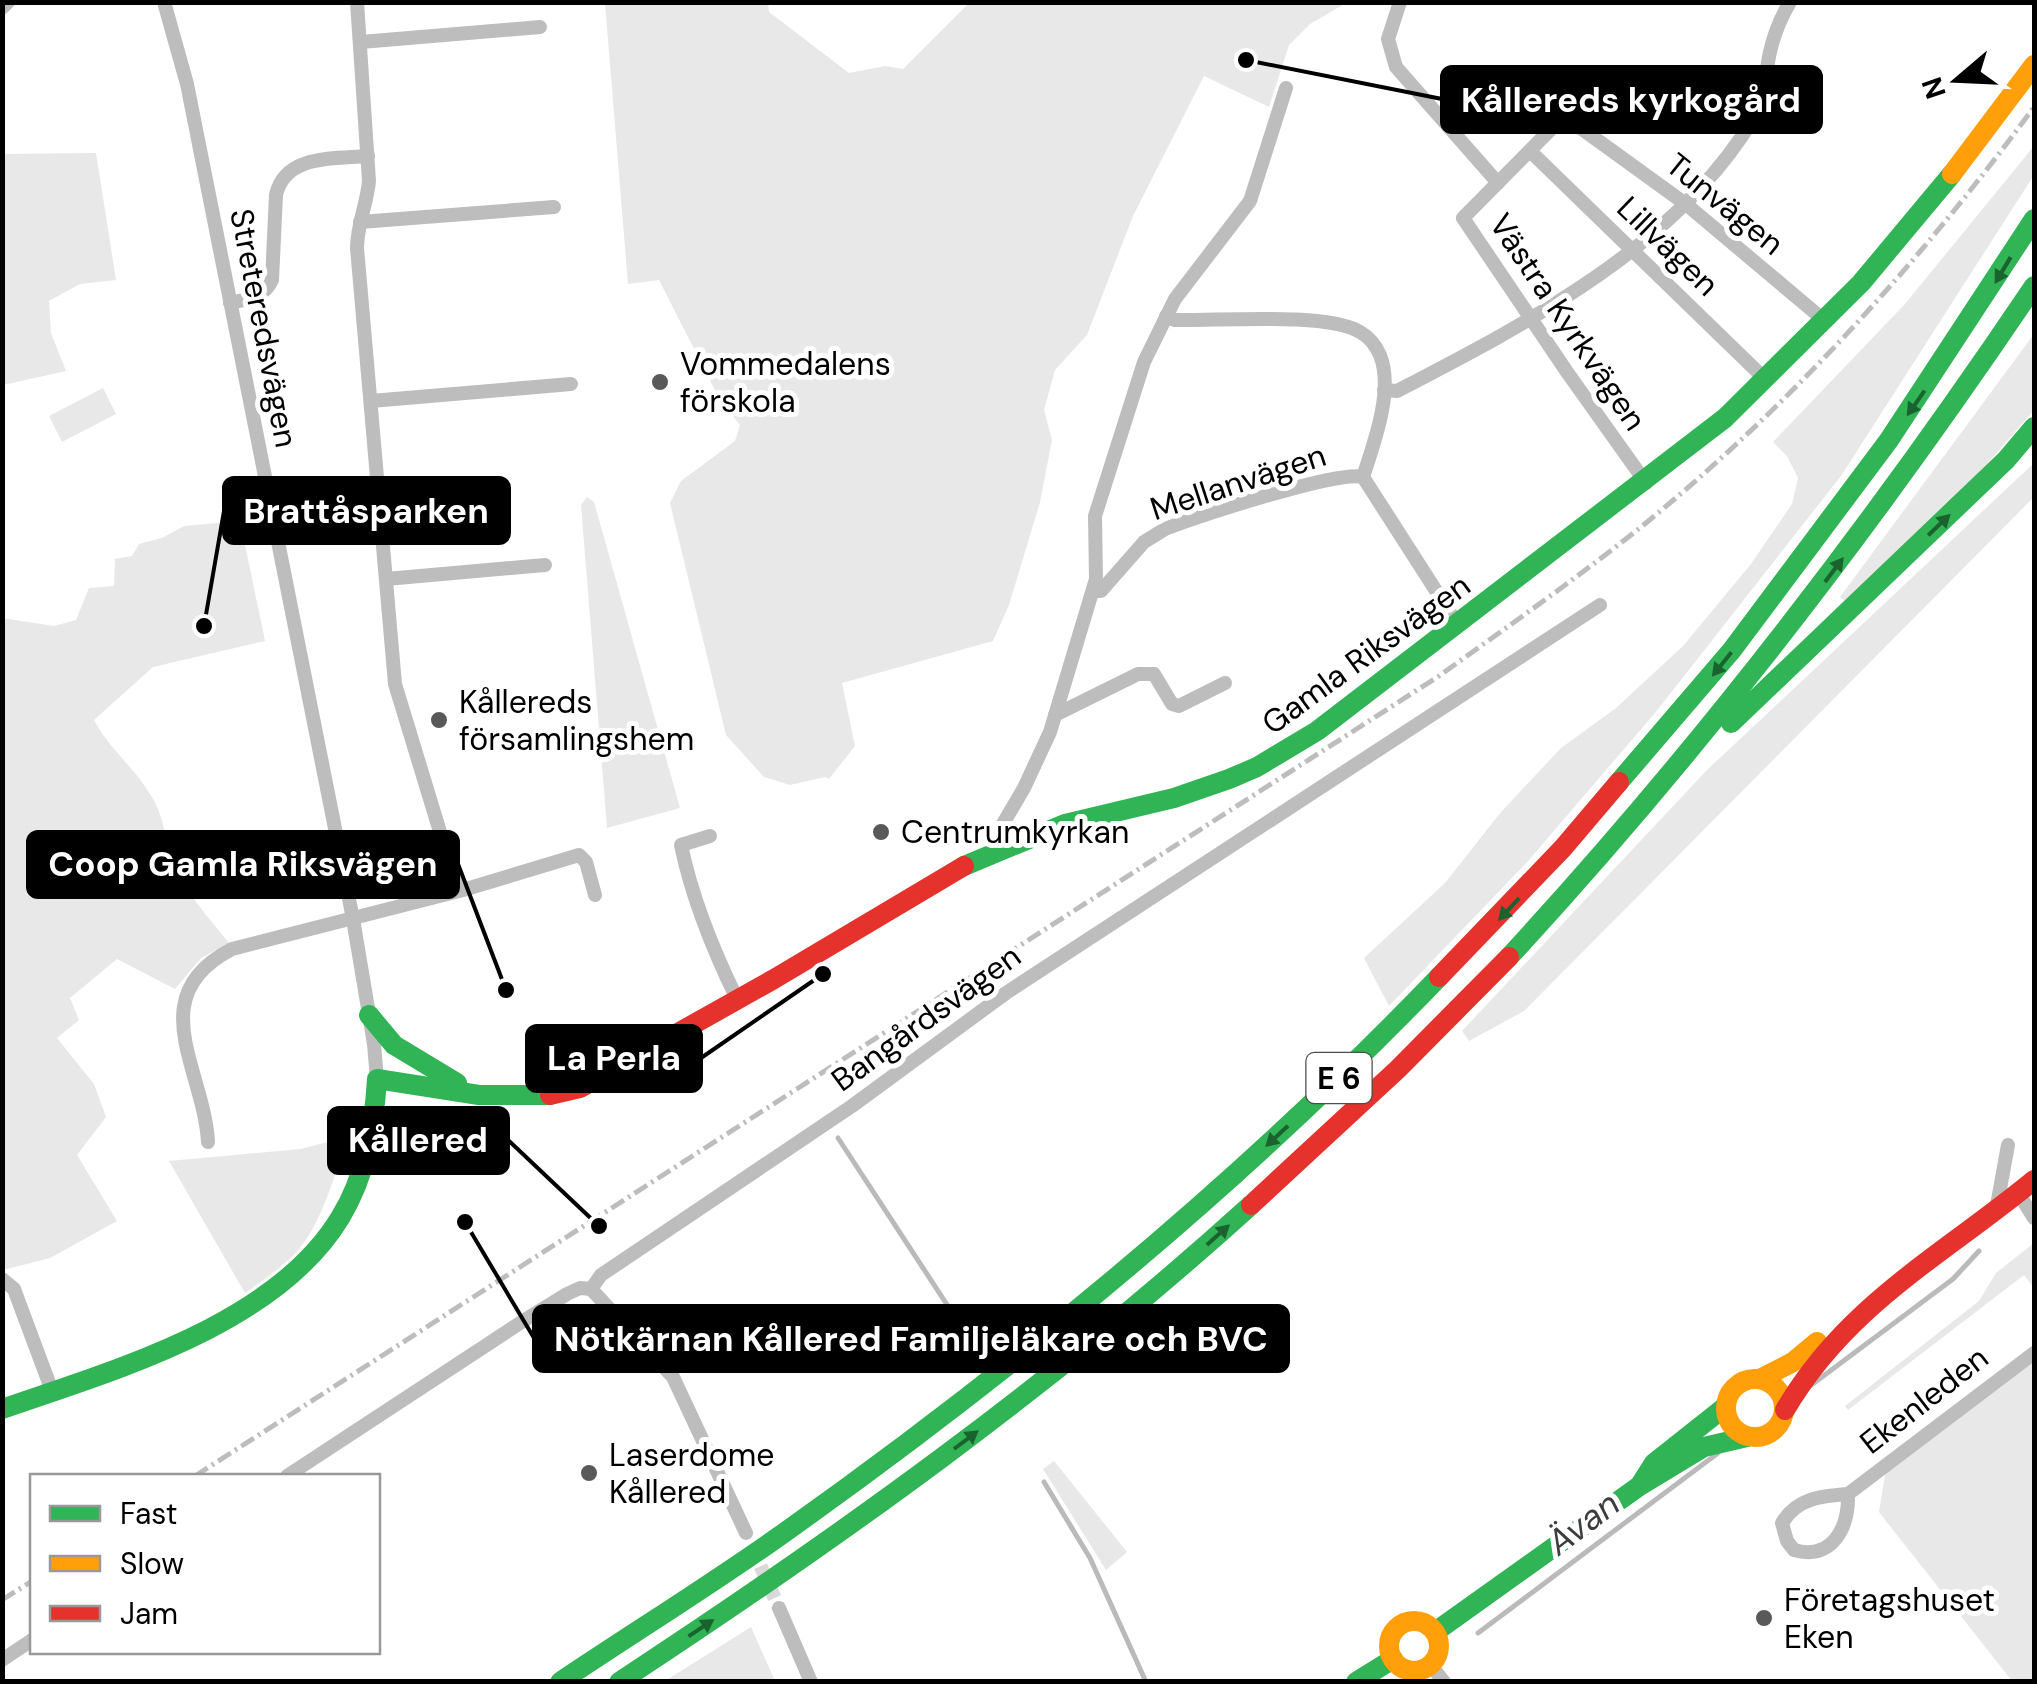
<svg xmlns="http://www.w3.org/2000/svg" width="2037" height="1684" font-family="'DM Sans',sans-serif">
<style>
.green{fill:#e8e8e8}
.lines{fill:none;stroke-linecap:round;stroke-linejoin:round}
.stream{stroke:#bababa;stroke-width:5}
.street-tunnel{stroke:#d9d9d9;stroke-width:14;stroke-dasharray:14 7;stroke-linecap:butt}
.street{stroke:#bdbdbd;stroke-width:14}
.fast{stroke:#30b455;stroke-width:20}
.slow{stroke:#ff9f0a;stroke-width:20}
.jam{stroke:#e5322d;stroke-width:20}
.rail{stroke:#bdbdbd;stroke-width:5;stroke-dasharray:15 5 2.5 5;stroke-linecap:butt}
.oneway{fill:#1a632f}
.poi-dot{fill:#595959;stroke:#fff;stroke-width:4}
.labels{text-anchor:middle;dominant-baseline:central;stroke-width:10;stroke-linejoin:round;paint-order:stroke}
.shield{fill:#fff;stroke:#4c4c4c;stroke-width:2.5}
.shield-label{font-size:30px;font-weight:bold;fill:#000}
.street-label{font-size:32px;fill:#000;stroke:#fff}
.poi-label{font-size:32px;fill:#000;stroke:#fff;text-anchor:start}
.water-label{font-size:35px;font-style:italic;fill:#3d3d3d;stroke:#fff}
.leader{fill:none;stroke:#000;stroke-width:4}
.callout-dot{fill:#000;stroke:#fff;stroke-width:4}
.callout{fill:#000;stroke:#000;stroke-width:4}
.callout-label{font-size:35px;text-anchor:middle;font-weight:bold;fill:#fff}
</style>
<rect width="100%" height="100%" fill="#fff"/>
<g class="green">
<polygon points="605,3 768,3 769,12 849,73 885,66 903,69 969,3 1346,3 1310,24 1289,45 1269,107 1204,76 1133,216 1087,335 1055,370 1044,410 1052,440 1040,502 1009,605 993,641 842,683 855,746 829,779 825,777 790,785 764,777 726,735 670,503 681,481 735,441 740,425 719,398 659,280 628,284"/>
<polygon points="2034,146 2034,175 1841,476 1655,713 1529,860 1389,1006 1364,958 1445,883 1501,812 1561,748 1616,708 1683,646 1751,564 1792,504 1798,478 1787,456 1773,442 1905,304"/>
<polygon points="96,153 116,280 80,284 49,301 51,333 66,371 3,385 3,154"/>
<polygon points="2034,334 2034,410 1987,464 1848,604 1840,597"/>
<polygon points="103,388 116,414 62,442 49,416"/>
<polygon points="2034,463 2034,497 1524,1011 1469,1041 1462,1031 1706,771"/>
<polygon points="587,497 594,502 680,808 607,828 581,505"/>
<path d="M240,521L265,641L153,667L94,720C109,749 134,767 150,794C165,817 164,836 172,860C184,891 209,918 229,943L201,958L175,989L117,959L70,998L79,1020L57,1038L94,1084L106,1117L77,1155L117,1221L50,1258L3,1270L2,618L54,626L76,620L89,588L114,586L115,559L132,556L139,544L162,538L184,526Z"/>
<path d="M346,1137C339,1166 323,1216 305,1241C291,1262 266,1278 245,1293L169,1161L301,1149Z"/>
<polygon points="2034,1243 2034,1288 2024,1275 1848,1410 1845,1406 1979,1301 1996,1273"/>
<polygon points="2034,1357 2034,1677 2030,1681 2012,1681 1879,1512 1886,1469"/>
<polygon points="1054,1461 1127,1552 1106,1570 1043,1469"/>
<polygon points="751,1627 775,1681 665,1681"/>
</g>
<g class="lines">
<g class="stream">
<polyline points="838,1138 959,1323 975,1366"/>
<polyline points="1806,1389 1953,1279 1979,1251"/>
<polyline points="1044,1482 1090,1558 1146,1682"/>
<polyline points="1478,1633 1718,1453"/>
</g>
<polyline class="street-tunnel" points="752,1547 779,1608"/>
<g class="street">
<polyline points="164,2 187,84 353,919 374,1044 377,1079"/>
<path d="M357,2L369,181C367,204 357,225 357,248L395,684L458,891"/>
<polyline points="1400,2 1388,39 1396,67 1498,183"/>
<polyline points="2,8 8,2"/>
<polyline points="361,42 540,27"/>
<polyline points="1530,151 1766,380"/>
<polyline points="360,222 554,207"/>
<path d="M230,303C248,299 264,298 272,280L276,195C285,154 335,159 368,156"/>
<path d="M1166,316L1175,320C1218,321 1327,312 1360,332C1369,337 1376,346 1380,355C1394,390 1374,443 1363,477L1458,625"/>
<path d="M1384,390L1397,391C1526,324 1676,247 1753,119C1765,100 1765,74 1770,52C1774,34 1780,19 1790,2"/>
<polyline points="371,401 571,384"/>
<polyline points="1646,483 1567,372 1463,218 1557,123 1571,121 1687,205 1825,321"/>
<polyline points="386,579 545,565"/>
<path d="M1093,591H1101L1144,542L1165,529C1196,517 1338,470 1363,477"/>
<polyline points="1055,715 1138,674 1154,674 1172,704 1179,706 1225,683"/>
<path d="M710,836L681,845C692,898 713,950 737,999"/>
<polyline points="1001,848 997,834 1024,788 1050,732 1096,579 1095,516 1144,362 1175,299 1250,201 1286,88"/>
<path d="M208,1142C204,1069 141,996 232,949L463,890L579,855L586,862L595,895"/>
<polyline points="2019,1194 2034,1218"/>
<polyline points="1996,1211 2008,1145"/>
<polyline points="2,1279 14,1289 52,1391"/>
<polyline points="591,1289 673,1377 746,1533"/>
<polyline points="287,1476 520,1323 567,1294 580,1288 591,1289 601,1275 852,1106 1006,993 1600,605"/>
<path d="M1848,1494C1849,1528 1832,1561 1794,1550L1787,1541L1782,1523C1797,1498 1821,1496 1848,1494L2034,1353"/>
<polyline points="779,1608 811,1682"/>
<polyline points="2,1660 32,1640"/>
<polyline points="1430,1664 1444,1682"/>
</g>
<g class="fast">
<polyline points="1731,723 2006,460 2034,427"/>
<polyline points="1619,782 1732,650 1889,440 2034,219"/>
<polyline points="964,866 1065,824 1174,798 1229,779 1257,767 1317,731 1725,418 1861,283 1952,174"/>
<path d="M1509,957C1702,748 1875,522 2034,286"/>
<polyline points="369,1015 394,1045 457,1083"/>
<path d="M2,1409C114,1370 275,1325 340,1218C366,1176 374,1127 377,1079L479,1095H550"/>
<polyline points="1640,1485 1654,1463 1726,1406"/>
<polyline points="1435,1632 1638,1487 1704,1447 1747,1437"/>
<path d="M560,1682C633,1633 709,1586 781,1535C1015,1369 1240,1184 1439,977"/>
<path d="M619,1682C840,1537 1055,1383 1251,1205"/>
<polyline points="1356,1682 1393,1659"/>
</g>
<g class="slow">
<polyline points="1952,174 2034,65"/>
<circle cx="1755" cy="1408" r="29"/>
<polyline points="1760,1379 1793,1362 1817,1342"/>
<circle cx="1414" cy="1646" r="25"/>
</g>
<g class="jam">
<polyline points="1439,977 1563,848 1619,782"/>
<polyline points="550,1095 580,1088 774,979 964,866"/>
<polyline points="1251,1205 1398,1069 1509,957"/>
<path d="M1785,1410C1846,1305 1943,1255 2034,1180"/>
</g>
<g class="rail">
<path d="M195,1476L1439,676C1507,627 1576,579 1641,527C1790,406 1921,261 2034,107"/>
<polyline points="2,1600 32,1581"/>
</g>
</g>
<defs><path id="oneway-solid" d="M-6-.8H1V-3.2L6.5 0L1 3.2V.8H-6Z" transform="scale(2.5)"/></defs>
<g class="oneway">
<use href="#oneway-solid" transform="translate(2003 270) rotate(121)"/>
<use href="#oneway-solid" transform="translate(1916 403) rotate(125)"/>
<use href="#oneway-solid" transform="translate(1939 525) rotate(-44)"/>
<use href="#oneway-solid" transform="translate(1834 570) rotate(-53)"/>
<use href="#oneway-solid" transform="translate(1722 664) rotate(129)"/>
<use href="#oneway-solid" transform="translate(1509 909) rotate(133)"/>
<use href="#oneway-solid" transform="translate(1277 1136) rotate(137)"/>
<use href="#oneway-solid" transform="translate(1218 1235) rotate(-42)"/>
<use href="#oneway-solid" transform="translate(966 1440) rotate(-37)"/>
<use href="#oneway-solid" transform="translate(701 1628) rotate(-34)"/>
</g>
<g class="poi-dot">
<circle cx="660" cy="382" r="10"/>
<circle cx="439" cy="720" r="10"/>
<circle cx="881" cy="832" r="10"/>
<circle cx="589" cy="1473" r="10"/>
<circle cx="1764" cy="1618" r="10"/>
</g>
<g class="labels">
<rect class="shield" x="1306.5" y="1053" width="65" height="50" rx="8"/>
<g class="shield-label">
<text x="1339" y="1078">E 6</text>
</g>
<g class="street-label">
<text transform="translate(1725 204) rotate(39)">Tunvägen</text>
<text transform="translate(1668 246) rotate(44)">Lillvägen</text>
<text transform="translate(1568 322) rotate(56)">Västra Kyrkvägen</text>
<text transform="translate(264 328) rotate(79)">Streteredsvägen</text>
<text transform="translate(1238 482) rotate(-18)">Mellanvägen</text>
<text transform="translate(1366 654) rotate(-36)">Gamla Riksvägen</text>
<text transform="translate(926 1018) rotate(-36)">Bangårdsvägen</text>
<text transform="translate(1924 1400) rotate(-38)">Ekenleden</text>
</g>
<g class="poi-label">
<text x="680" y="364">Vommedalens<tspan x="680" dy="37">förskola</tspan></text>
<text x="459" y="702">Kållereds<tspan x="459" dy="37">församlingshem</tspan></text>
<text x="901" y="832">Centrumkyrkan</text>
<text x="609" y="1455">Laserdome<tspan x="609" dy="37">Kållered</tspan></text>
<text x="1784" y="1600">Företagshuset<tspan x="1784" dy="37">Eken</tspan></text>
</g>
<g class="water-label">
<text transform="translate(1583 1523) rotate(-37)">Ävan</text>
</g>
</g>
<path class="leader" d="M1246 60L1442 99M204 626L224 511M506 990L458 864M823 974L701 1058M599 1226L508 1140M465 1222L534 1338"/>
<g class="callout-dot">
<circle cx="1246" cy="60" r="10"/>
<circle cx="204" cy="626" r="10"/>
<circle cx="506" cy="990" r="10"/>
<circle cx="823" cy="974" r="10"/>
<circle cx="599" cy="1226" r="10"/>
<circle cx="465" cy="1222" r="10"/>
</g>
<g class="callout">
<rect x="1442" y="67" width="379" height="65" rx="10"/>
<rect x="224" y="478" width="285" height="65" rx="10"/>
<rect x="28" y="832" width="430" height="65" rx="10"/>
<rect x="527" y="1026" width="174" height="65" rx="10"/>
<rect x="329" y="1108" width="179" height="65" rx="10"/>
<rect x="534" y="1306" width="754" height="65" rx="10"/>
</g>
<g class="callout-label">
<text x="1631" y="112">Kållereds kyrkogård</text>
<text x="366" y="523">Brattåsparken</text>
<text x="243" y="876">Coop Gamla Riksvägen</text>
<text x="614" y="1070">La Perla</text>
<text x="418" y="1152">Kållered</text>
<text x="911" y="1351">Nötkärnan Kållered Familjeläkare och BVC</text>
</g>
<rect width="2037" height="1684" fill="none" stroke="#000000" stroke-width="10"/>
<rect x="30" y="1474" width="350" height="180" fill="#ffffff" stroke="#999999" stroke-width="2.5"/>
<rect x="50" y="1506" width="50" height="15" fill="#30b455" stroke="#999999" stroke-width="2.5"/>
<text x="120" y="1524" font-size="30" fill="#000000">Fast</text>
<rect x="50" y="1556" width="50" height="15" fill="#ff9f0a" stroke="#999999" stroke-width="2.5"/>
<text x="120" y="1574" font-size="30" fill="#000000">Slow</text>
<rect x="50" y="1606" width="50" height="15" fill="#e5322d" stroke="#999999" stroke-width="2.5"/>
<text x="120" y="1624" font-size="30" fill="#000000">Jam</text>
<g transform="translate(1957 80) rotate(251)" stroke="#ffffff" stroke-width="8" paint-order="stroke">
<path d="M0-8L18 38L0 25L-18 38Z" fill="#000000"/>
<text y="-15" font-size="28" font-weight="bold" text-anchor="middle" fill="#000000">N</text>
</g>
</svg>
